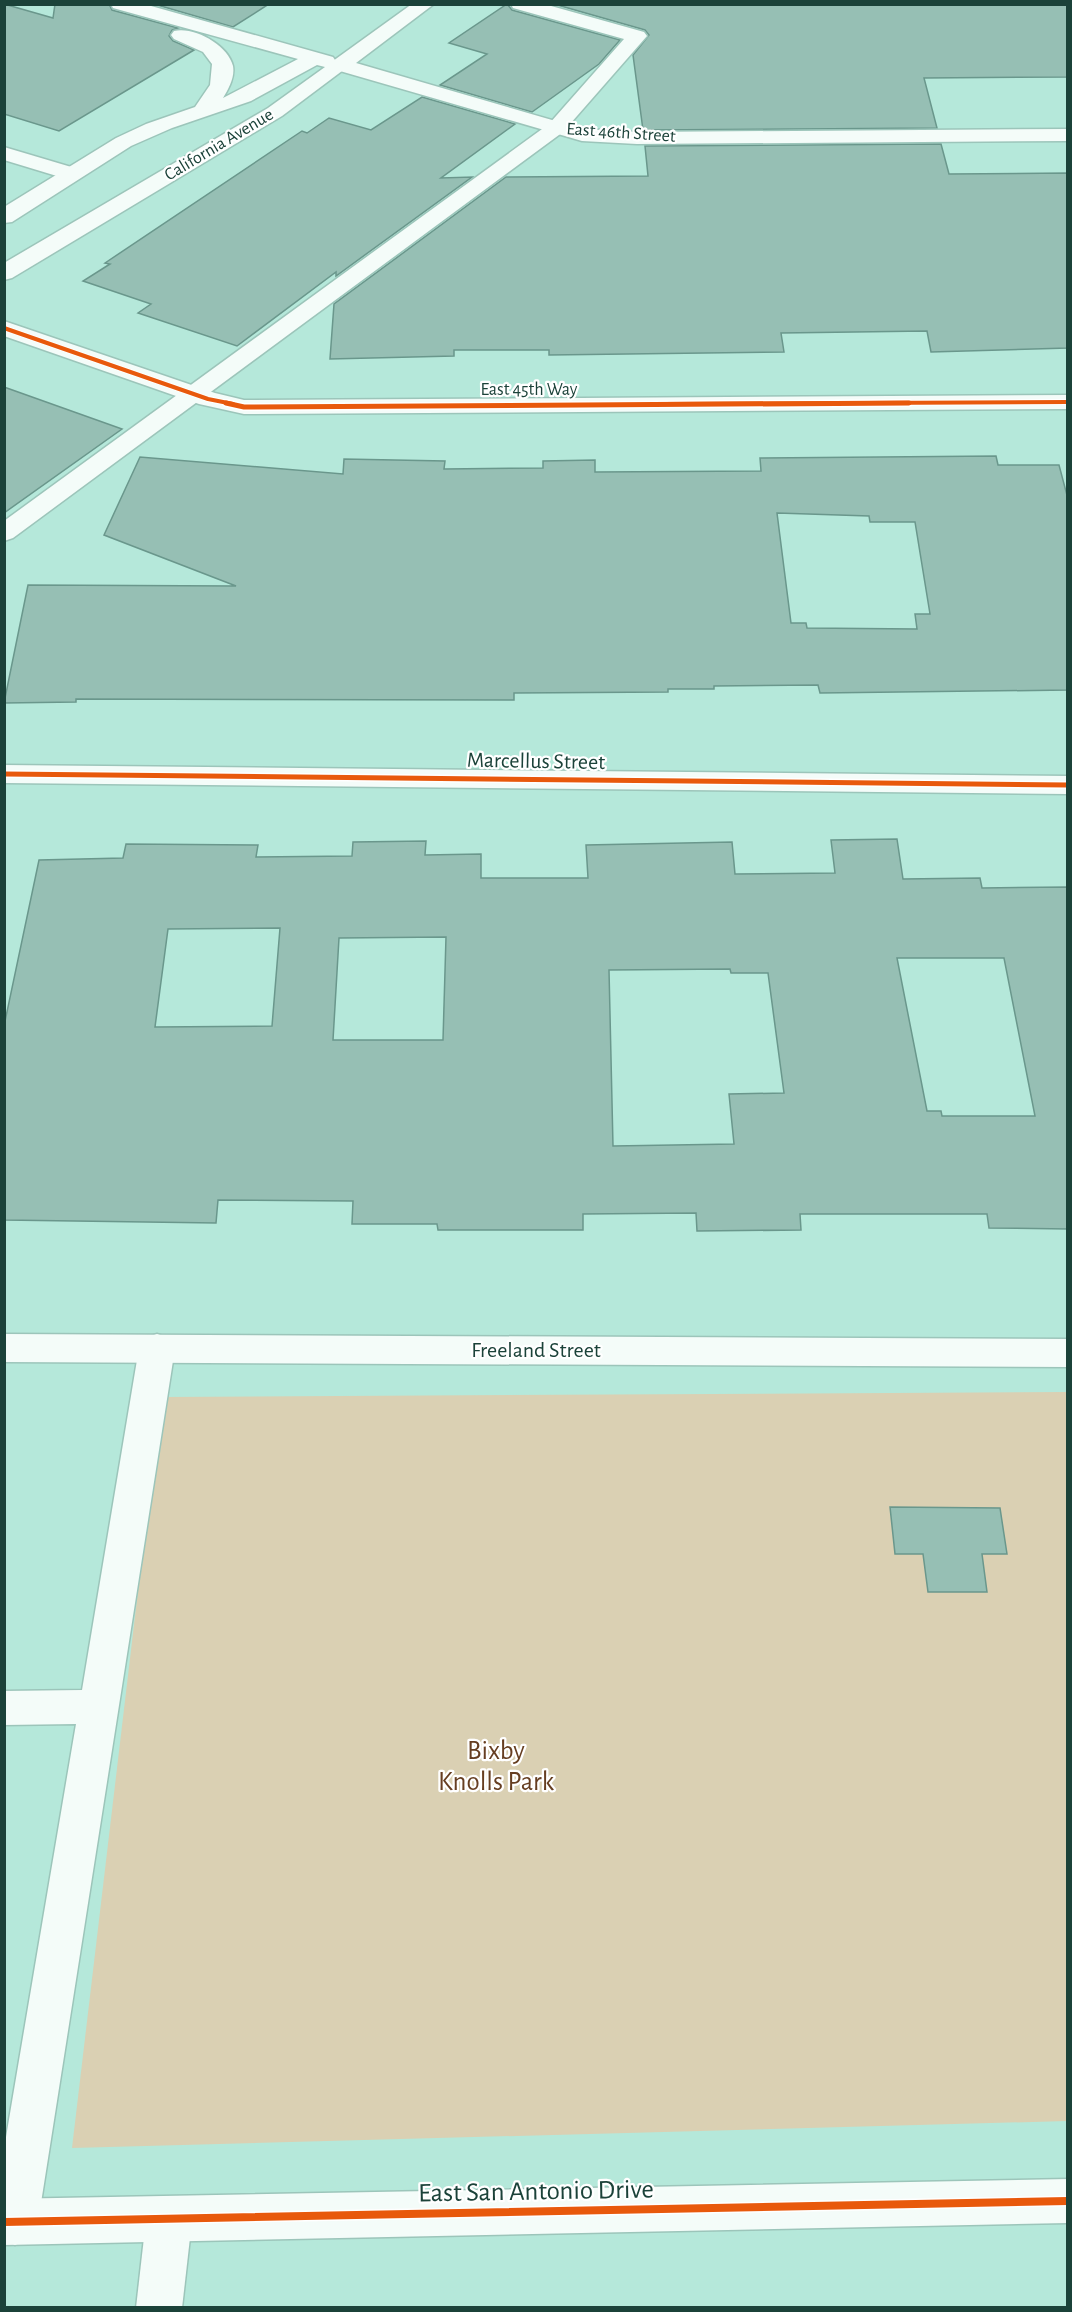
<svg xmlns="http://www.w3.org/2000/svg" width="1072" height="2312" font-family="'Alegreya Sans',sans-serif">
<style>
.green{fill:#dad0b3}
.building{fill:#96bfb4;stroke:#6a978c;stroke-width:1.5;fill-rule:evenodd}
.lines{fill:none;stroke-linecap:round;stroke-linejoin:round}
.lane-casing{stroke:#9cc5ba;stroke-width:3}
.street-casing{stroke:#9cc5ba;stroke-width:3}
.secondary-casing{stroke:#9cc5ba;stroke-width:3}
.lane{fill:#f4fcf9;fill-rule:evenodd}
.street{fill:#f4fcf9;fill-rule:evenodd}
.secondary{fill:#f4fcf9;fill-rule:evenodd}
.cycleway-far2-casing{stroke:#fff;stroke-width:6}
.cycleway-far1-casing{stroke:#fff;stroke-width:8}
.cycleway-casing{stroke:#fff;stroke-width:11}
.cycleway-far2{stroke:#e8590c;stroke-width:4}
.cycleway-far1{stroke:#e8590c;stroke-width:5}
.cycleway{stroke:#e8590c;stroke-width:8}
.labels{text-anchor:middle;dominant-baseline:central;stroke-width:4.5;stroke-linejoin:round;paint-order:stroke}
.far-street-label{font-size:18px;fill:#1b4239;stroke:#fff}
.street-label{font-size:22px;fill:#1b4239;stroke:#fff}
.near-park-label{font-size:27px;fill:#663e21;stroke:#fff}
.near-street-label{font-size:27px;fill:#1b4239;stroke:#fff}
</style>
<rect width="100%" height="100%" fill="#b5e8da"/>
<polygon class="green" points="1067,1392 1067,2121 72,2148 161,1397"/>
<g class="building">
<polygon points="4,4 53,18 55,4 109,4 112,10 178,28 172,30 169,36 173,41 194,50 59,131 4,114"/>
<polygon points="154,4 269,4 233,27"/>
<polygon points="507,4 512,10 620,40 599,64 532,112 440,85 487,54 449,43"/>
<polygon points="554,4 1068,4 1068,77 924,78 937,128 643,130 633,55 649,35 645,30"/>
<polygon points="422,97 515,124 441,178 472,177 336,276 336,272 237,346 138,313 151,304 83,281 110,264 105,263 302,131 307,133 329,118 371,130"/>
<polygon points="941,144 949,174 1068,173 1068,348 931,352 927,331 781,333 784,352 549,355 549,350 454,350 454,356 330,359 334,304 506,177 648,176 645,146"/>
<polygon points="4,387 122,429 4,513"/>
<path d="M996,456L998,465H1059L1068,499V690L820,693L818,685L714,686V689H668V692L514,693V700L76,699V702L4,703L28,585L236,586L104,535L140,457L343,474L344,459L445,461L444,469L543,468V461L595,460V472L761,471L760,458ZM777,513L869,516L870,522H915L930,614H915L917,629L807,628L806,623H791Z"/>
<path d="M897,839L903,879L980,878L982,888L1068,887V1229L989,1228L987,1214H800L801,1230L697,1231L696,1213L583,1214V1230H438L437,1224H352L353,1201L218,1200L216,1223L4,1220V1026L39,860L123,858L126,844L258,845L256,857L352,856L353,842L426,841L425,855L481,854V878H588L586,845L732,842L735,874L835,873L831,840ZM280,928L272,1026L155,1027L168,929ZM446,937L443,1040H333L339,938ZM897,958H1004L1035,1116H942L941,1111H927ZM730,969L731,973H768L784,1093L729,1094L734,1144L613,1146L609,970Z"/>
<polygon points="890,1507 1000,1508 1007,1554 982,1554 987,1592 928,1592 923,1554 895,1554"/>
</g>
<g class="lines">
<defs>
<g id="lane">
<polygon points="511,4 544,4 644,32 647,36 563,132 13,538 4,541 4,521 549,124 624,39 513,8"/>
<polygon points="4,147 78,169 81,174 78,179 70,180 4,160"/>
<polygon points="157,1334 169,1338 175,1348 38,2222 31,2238 15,2245 4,2240 4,2149 76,1724 4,1725 4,1691 82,1690 139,1348 145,1338"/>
</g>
<g id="street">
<polygon points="412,4 434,4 356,63 583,129 637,132 1068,129 1068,141 637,144 582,141 333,69 330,65 333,61"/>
<polygon points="4,321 215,393 244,400 1068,395 1068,409 244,414 199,404 4,336"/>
<polygon points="4,765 1068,776 1068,794 4,783"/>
<polygon points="4,1334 1068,1339 1068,1367 4,1362"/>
<polygon points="169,2197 185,2204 192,2220 182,2308 136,2308 146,2220 153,2204"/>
</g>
<g id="secondary">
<path d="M111,4H144L333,57L335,60L347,61L350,65L282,116L12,278L4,280V263L268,108L325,67L317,65L251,101L172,128L131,146L12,222L4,223V207L116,138L146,124L195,107L210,85L212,64L203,52L174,39L171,35L174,31C194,26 228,45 233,66C235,77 229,88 223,98L298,59L113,8Z"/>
<polygon points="1068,2179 1068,2223 4,2245 4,2199"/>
</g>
</defs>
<use href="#lane" class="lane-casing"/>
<use href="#street" class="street-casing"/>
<use href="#secondary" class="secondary-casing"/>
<use href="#lane" class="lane"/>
<use href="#street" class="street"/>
<use href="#secondary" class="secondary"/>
<defs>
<g id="cycleway-far2">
<polyline points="4,328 208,399 233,404"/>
<polyline points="662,404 1068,402"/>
</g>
<g id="cycleway-far1">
<polyline points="226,403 244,407 909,403"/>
<polyline points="4,774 1068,785"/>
</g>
<polyline id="cycleway" points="4,2222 1068,2201"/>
</defs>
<use href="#cycleway-far2" class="cycleway-far2-casing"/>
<use href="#cycleway-far1" class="cycleway-far1-casing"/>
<use href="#cycleway" class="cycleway-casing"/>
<use href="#cycleway-far2" class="cycleway-far2"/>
<use href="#cycleway-far1" class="cycleway-far1"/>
<use href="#cycleway" class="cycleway"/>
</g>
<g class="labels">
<g class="far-street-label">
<text transform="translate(621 133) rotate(4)">East 46th Street</text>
<text transform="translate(219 145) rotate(-31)">California Avenue</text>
<text x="529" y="390">East 45th Way</text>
</g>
<g class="street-label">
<text transform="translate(536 761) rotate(1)">Marcellus Street</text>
<text x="536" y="1350">Freeland Street</text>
</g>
<g class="near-park-label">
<text x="496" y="1750">Bixby<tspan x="496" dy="31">Knolls Park</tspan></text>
</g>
<g class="near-street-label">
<text transform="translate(536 2191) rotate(-1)">East San Antonio Drive</text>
</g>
</g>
<rect width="1072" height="2312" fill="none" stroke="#1b4239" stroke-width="12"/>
</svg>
